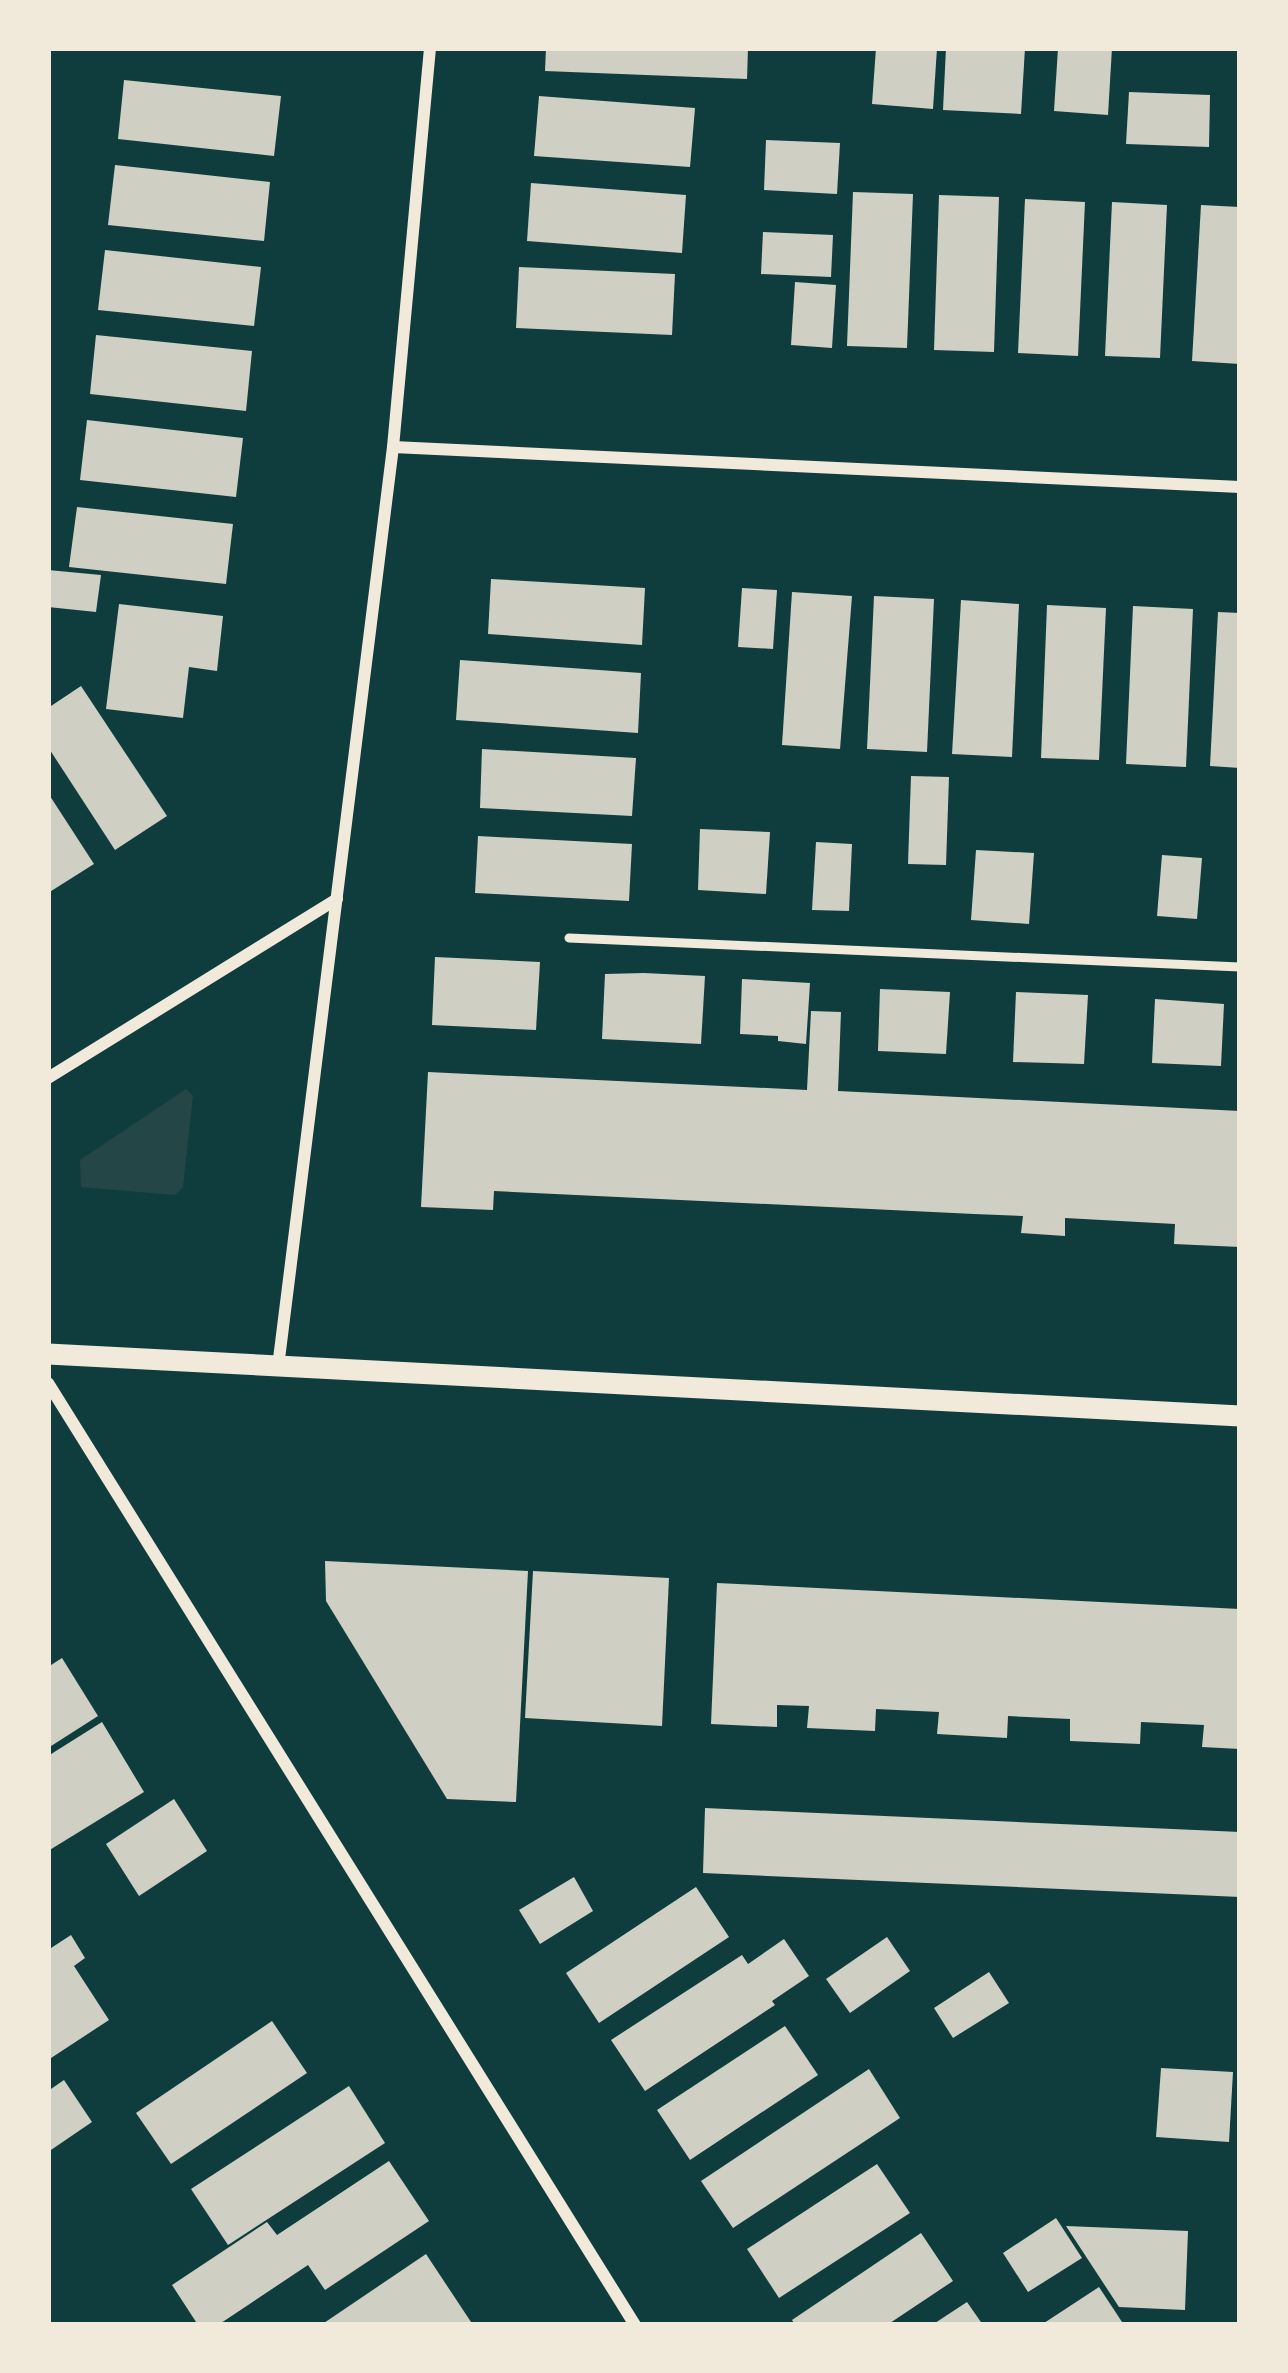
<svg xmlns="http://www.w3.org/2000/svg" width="1288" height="2373" font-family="Figtree,sans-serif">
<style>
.green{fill:#244646}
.building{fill:#cfcfc3}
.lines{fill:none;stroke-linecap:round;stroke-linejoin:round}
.service{stroke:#f1e9da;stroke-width:9}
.minor{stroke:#f1e9da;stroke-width:12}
.tertiary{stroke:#f1e9da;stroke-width:21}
</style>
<rect width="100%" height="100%" fill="#0f3d3e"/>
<polygon class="green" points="186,1089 193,1096 183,1187 175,1195 81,1187 80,1160"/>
<g class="building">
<polygon points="546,48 748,48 747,79 545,71"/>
<polygon points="876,48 937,48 933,109 872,104"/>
<polygon points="946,48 1025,48 1021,114 943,110"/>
<polygon points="1058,48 1112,48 1108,115 1054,111"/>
<polygon points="124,80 281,96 274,156 118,139"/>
<polygon points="1129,92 1210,95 1209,147 1126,144"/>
<polygon points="539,96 695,108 690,167 534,156"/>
<polygon points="766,140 840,143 837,194 764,190"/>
<polygon points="115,165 270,182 264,241 108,225"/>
<polygon points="531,183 686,195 682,253 527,241"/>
<polygon points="853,192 913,194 907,348 847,346"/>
<polygon points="939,195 999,197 994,352 934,350"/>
<polygon points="1025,199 1085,202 1078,356 1018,353"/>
<polygon points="1112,202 1167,205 1160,358 1105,356"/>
<polygon points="1201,205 1240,207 1240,364 1192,361"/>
<polygon points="763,232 833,235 831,277 761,274"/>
<polygon points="105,250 261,267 254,326 98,310"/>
<polygon points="519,267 675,274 672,335 516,328"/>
<polygon points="795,282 836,285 832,348 791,345"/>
<polygon points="96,335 252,351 246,411 90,394"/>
<polygon points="87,420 243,438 236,497 80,480"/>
<polygon points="77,507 233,524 226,584 69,567"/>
<polygon points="48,570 101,575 96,612 48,607"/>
<polygon points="491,579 645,588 642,645 488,634"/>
<polygon points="742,588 777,590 773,649 738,647"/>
<polygon points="792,592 852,596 840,749 782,745"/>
<polygon points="874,596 934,599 927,752 867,749"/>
<polygon points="961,600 1019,604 1012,757 952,754"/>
<polygon points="119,604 223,616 217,671 189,667 183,718 106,709"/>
<polygon points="1047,605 1106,608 1099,760 1041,758"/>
<polygon points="1133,606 1193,609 1186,767 1126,764"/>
<polygon points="1218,612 1240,613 1240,768 1210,766"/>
<polygon points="460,660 641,673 638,733 456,720"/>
<polygon points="81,686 167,816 115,850 48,747 48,708"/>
<polygon points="482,749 636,758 632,816 480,808"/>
<polygon points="911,776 949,777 946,865 908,864"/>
<polygon points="48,793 94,864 48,893"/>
<polygon points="700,829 770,832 766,894 698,890"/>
<polygon points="478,836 632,844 629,901 475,893"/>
<polygon points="816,842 852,844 849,911 812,910"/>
<polygon points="976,850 1034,853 1029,924 971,920"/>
<polygon points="1162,855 1202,858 1197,919 1157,916"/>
<polygon points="435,957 540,962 536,1030 432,1025"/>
<polygon points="644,973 705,976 701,1044 602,1039 605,974"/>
<polygon points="742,979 810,983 806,1044 778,1041 778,1036 740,1034"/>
<polygon points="880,989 950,992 946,1054 878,1051"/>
<polygon points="1016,992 1088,995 1084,1064 1013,1062"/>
<polygon points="1155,999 1224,1004 1221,1066 1152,1063"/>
<polygon points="811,1011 841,1012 838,1091 1240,1111 1240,1247 1174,1244 1175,1224 1065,1218 1065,1236 1021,1233 1023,1216 974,1214 494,1191 493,1210 421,1207 428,1072 807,1090"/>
<polygon points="325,1561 528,1571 516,1802 447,1799 326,1601"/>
<polygon points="533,1571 669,1578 662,1726 525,1718"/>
<polygon points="717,1583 1240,1609 1240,1749 1202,1747 1204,1725 1141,1722 1140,1744 1070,1741 1070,1719 1008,1716 1007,1738 937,1734 939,1712 876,1709 875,1731 807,1728 809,1706 777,1705 777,1727 711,1724"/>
<polygon points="62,1658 98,1716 48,1748 48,1667"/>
<polygon points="102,1722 144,1792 48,1851 48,1756"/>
<polygon points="174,1799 207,1851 139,1896 106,1844"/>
<polygon points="705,1808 1240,1832 1240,1897 703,1873"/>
<polygon points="574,1877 593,1911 540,1944 519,1910"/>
<polygon points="696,1887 729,1937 599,2023 566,1973"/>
<polygon points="71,1935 85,1958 74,1966 109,2020 48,2060 48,1950"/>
<polygon points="887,1937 910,1971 850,2013 826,1979"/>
<polygon points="784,1939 809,1976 772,2001 775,2005 645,2091 611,2040 742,1955 748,1964"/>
<polygon points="989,1972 1009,2003 953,2038 934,2008"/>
<polygon points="272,2021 307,2073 171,2164 136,2113"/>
<polygon points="785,2026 818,2075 690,2160 657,2110"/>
<polygon points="1161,2068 1233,2072 1229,2142 1156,2137"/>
<polygon points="869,2069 900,2118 733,2228 701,2181"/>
<polygon points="64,2080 92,2122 48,2152 48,2091"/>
<polygon points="349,2086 385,2143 228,2245 191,2189"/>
<polygon points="389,2161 429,2221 325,2290 308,2265 218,2325 198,2325 172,2285 267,2222 277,2235"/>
<polygon points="877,2164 910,2213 779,2298 747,2249"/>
<polygon points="1056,2218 1082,2258 1028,2292 1003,2253"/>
<polygon points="1066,2226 1188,2231 1185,2310 1119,2307"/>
<polygon points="921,2233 953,2281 887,2325 795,2325 792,2320"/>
<polygon points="426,2254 473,2325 321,2325"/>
<polygon points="1099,2287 1124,2325 1041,2325"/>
<polygon points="967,2302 983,2325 932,2325"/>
</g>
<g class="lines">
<polyline class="service" points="569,938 1240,967"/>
<g class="minor">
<polyline points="393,447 1240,487"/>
<polyline points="48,1078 337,899"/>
<polyline points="278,1367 393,447 430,48"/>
<polyline points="48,1383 635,2325"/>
</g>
<polyline class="tertiary" points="48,1354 1240,1416"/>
</g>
<rect width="1288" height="2373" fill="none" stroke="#f1e9da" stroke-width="102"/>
</svg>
